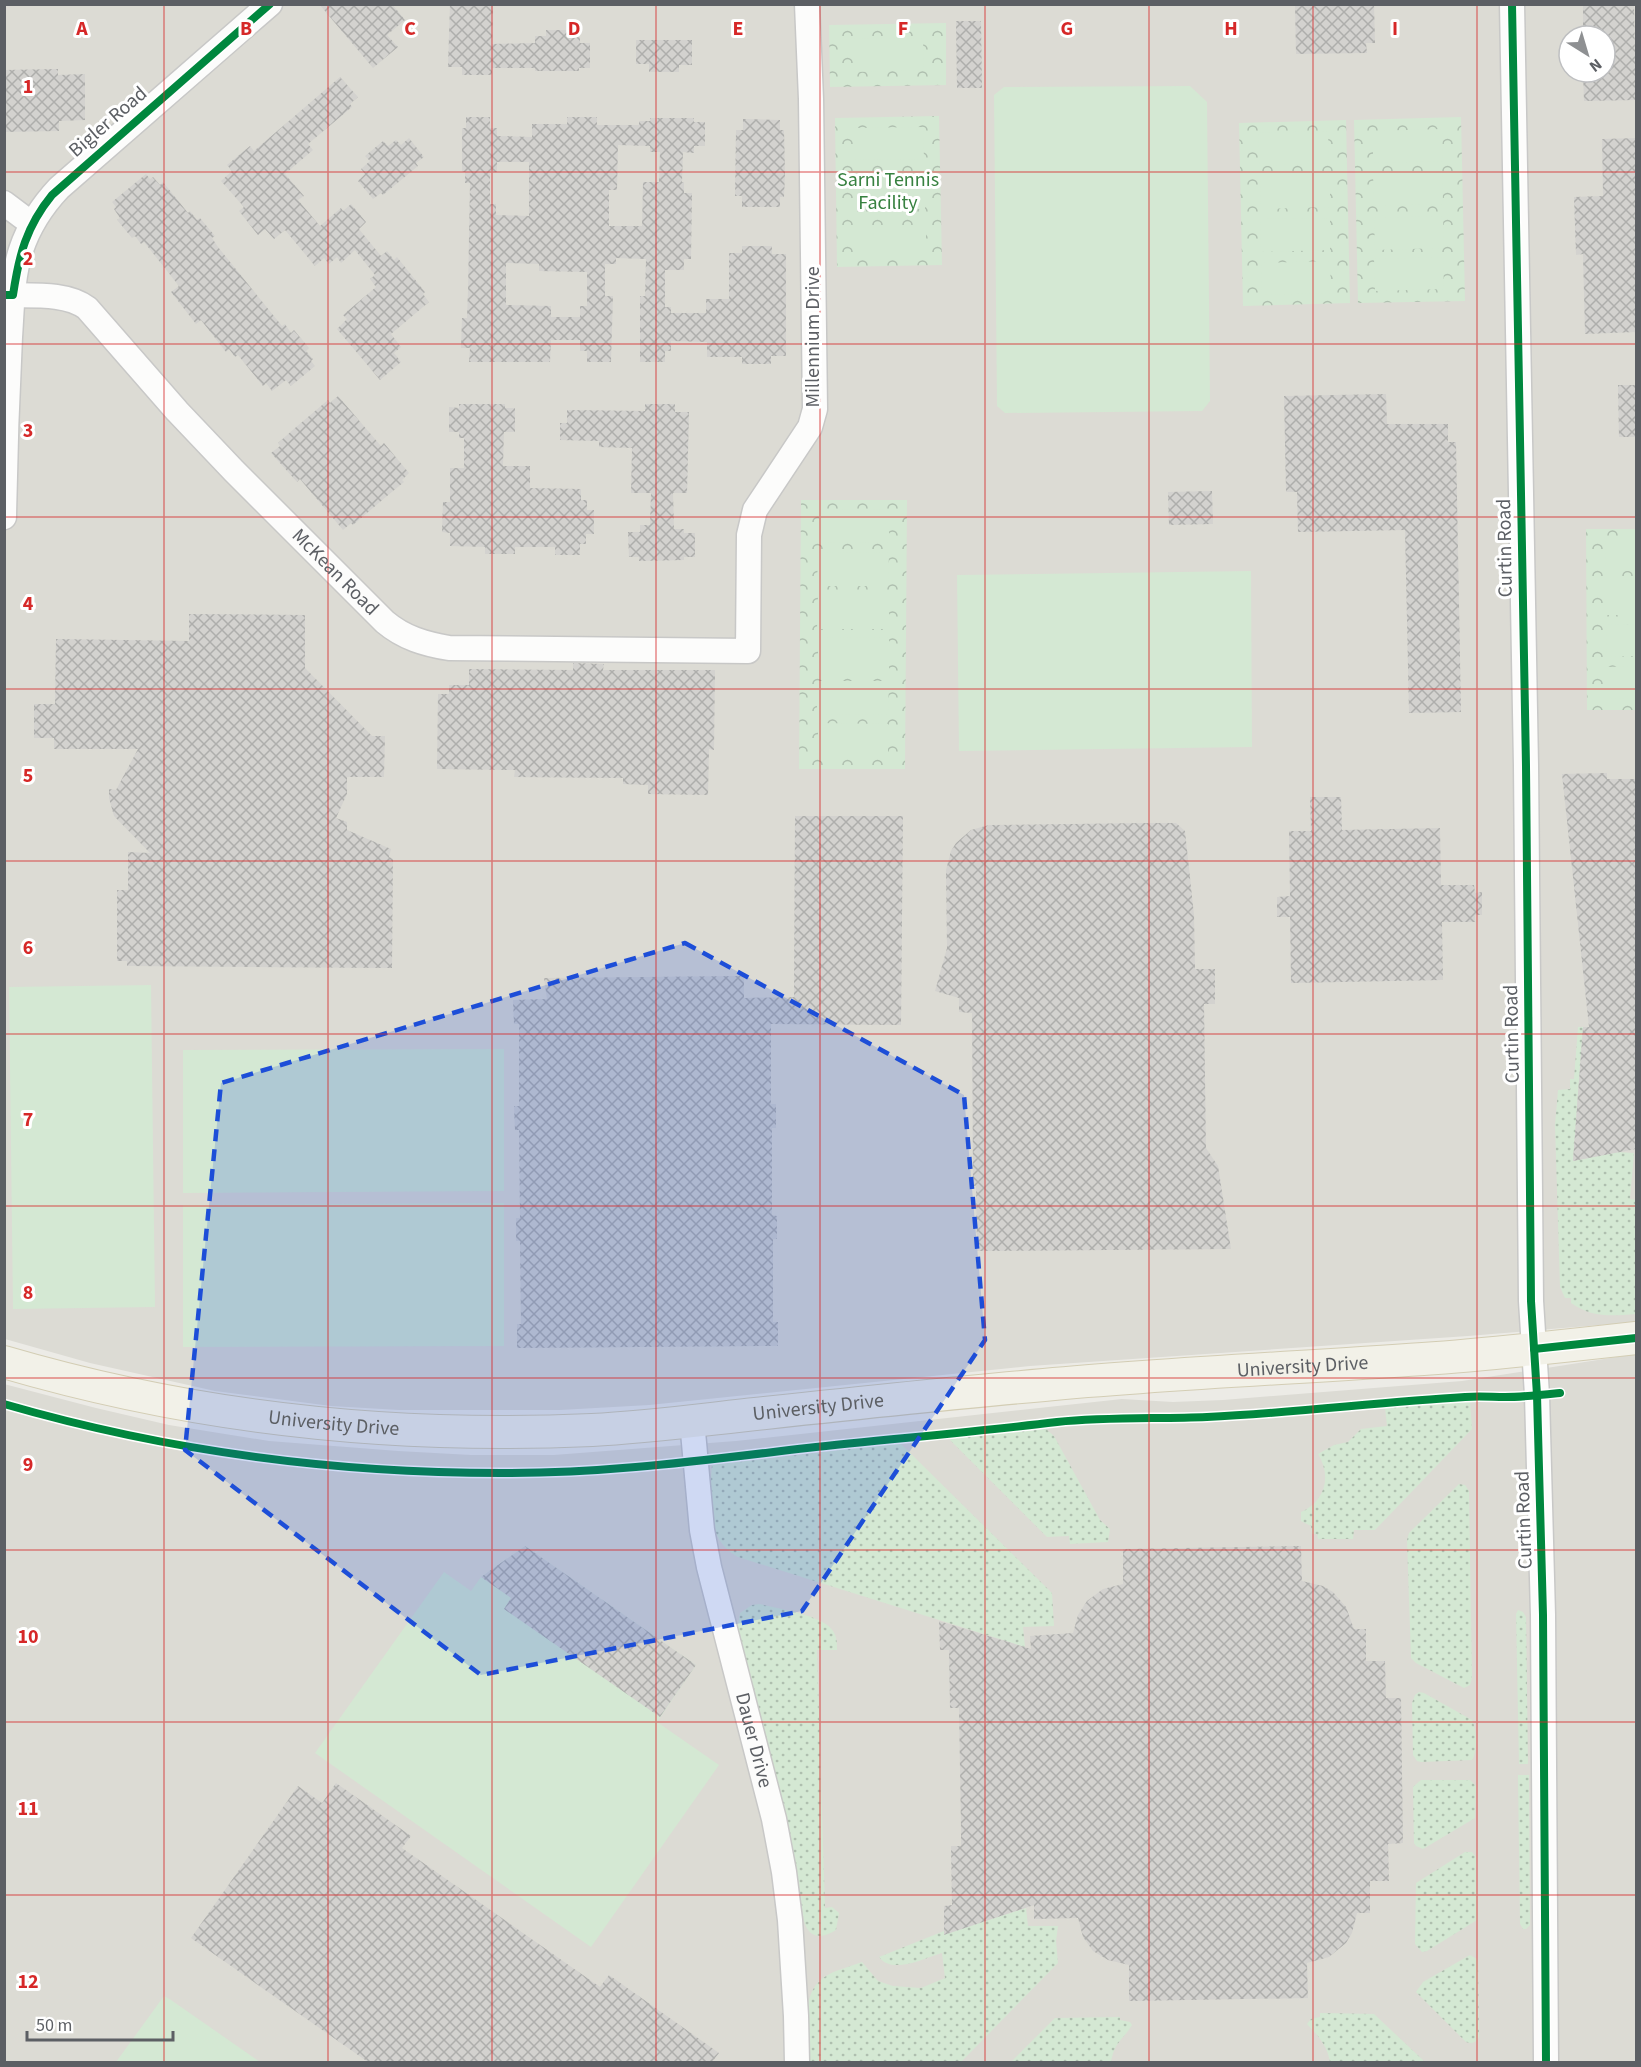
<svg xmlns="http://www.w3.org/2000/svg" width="1641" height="2067" font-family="'Source Sans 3',sans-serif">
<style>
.education{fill:#dcdbd4;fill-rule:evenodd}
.grass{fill:url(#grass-dots)}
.park{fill:url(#park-crowns)}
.garden{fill:#d4e8d3}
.building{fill:url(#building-cross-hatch);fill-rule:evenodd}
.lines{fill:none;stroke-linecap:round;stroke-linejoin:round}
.minor-casing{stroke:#c8c8c7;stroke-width:27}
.major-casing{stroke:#d3cdb4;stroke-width:34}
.minor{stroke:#fcfcfb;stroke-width:24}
.major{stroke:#f2f1e8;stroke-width:32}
.cycleway-casing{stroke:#fff;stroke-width:11}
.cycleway{stroke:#00873e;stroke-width:8}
.marked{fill:#1d4ed8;fill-opacity:0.2;stroke:#1d4ed8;stroke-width:4.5;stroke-dasharray:12 8;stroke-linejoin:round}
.grid{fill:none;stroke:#d62828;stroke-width:1.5;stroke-opacity:0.55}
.labels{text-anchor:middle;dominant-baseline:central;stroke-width:6;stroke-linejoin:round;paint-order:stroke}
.street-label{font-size:20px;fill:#5c5f64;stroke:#fff}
.park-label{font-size:20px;fill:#378140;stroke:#fff}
.grid-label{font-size:20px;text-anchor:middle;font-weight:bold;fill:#d62828;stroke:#fff;stroke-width:6;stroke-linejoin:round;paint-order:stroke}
</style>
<defs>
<pattern id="grass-dots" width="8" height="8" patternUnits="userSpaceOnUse" patternTransform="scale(1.5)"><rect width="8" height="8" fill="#d4e8d3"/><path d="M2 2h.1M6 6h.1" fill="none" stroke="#afbfaf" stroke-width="1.8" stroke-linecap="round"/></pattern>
<pattern id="park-crowns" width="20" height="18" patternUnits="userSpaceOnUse" patternTransform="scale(1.5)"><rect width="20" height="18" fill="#d4e8d3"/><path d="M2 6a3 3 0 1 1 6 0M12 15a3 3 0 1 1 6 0" fill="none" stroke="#afbfaf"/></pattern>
<pattern id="building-cross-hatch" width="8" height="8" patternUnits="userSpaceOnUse" patternTransform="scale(1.5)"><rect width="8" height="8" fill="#d3d2cf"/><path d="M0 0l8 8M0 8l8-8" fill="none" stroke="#aeaeac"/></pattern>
</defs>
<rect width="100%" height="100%" fill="#ecebe6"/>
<g class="education">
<path d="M4,5H1636V1322L1468,1336L1030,1366L649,1405L560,1410H399L331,1406L215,1391L90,1363L5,1339ZM1569,36H1605V72H1569Z"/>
<polygon points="1636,1354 1636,2062 5,2062 4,1384 96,1408 169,1425 269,1441 398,1451 471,1455 554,1455 736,1441 1122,1399 1173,1402 1223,1400 1462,1381"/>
</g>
<g class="grass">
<path d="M1578,1027H1583L1573,1161L1617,1152L1634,1153L1630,1199L1636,1200V1314C1612,1316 1592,1318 1571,1303V1298H1565L1560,1287L1555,1125L1558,1090L1570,1089V1079H1574Z"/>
<path d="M1470,1401L1472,1429L1375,1530H1354L1353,1539H1318L1317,1534H1312L1311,1526L1301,1521V1512C1325,1502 1332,1476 1318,1454L1334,1445L1348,1442L1361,1429L1387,1426L1385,1408Z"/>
<polygon points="1046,1429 1054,1436 1100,1520 1110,1529 1108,1542 1070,1544 1069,1536 1047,1537 948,1438"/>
<path d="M900,1443L1052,1593L1054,1626L1023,1627L1025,1647L738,1557C729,1552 720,1544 716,1533C711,1517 710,1482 712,1465Z"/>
<polygon points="1459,1484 1465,1485 1469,1491 1472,1678 1470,1685 1464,1688 1416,1663 1411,1658 1407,1540 1409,1533"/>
<path d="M760,1604C778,1609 823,1615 833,1631C837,1637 837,1643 837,1650H817L825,1908L832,1907L839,1913L836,1930C822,1939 809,1939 804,1921L791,1840L737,1631L740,1613L752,1605Z"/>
<polygon points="1518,1610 1523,1612 1526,1617 1528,1764 1519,1764 1516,1614"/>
<path d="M1419,1692L1424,1693L1472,1720C1477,1730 1478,1751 1472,1760L1421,1762L1417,1761L1413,1755L1412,1703L1415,1695Z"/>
<polygon points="1518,1775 1529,1775 1530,1925 1526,1929 1523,1929 1520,1924"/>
<polygon points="1421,1780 1470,1780 1476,1786 1475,1818 1423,1849 1416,1846 1414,1843 1413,1787"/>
<polygon points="1465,1852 1472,1852 1476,1857 1477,1920 1427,1951 1422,1952 1415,1944 1416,1883"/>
<path d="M1026,1908L1028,1926H1058L1056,1941L1058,1963L961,2062H808C808,2037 799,1996 823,1978C834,1970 849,1967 862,1962L878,1981L893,1986L921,1988L945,1978L942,1953C925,1958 892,1975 879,1957L944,1931V1934Z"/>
<path d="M1470,1955L1477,1959L1478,1964L1479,2037C1476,2043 1472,2044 1466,2042L1416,1992L1423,1982Z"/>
<path d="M1320,2013L1374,2014L1425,2062H1330C1327,2045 1319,2037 1307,2024L1311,2019L1320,2017Z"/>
<path d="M1120,2017V2020L1130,2022L1132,2025C1123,2040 1115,2041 1111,2062H1011L1055,2018Z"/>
</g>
<g class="park">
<polygon points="946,23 946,85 830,87 829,25"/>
<polygon points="939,116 942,265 837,267 835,118"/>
<polygon points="1461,117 1465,301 1358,303 1354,120"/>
<polygon points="1346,120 1350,303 1243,306 1239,123"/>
<polygon points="801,500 907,500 905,769 799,769"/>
<polygon points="1586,529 1636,529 1636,710 1587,710"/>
</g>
<g class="garden">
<polygon points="923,38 924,70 853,72 853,39"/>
<polygon points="1190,86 1207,102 1210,401 1202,411 1005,413 997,406 994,95 1004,87"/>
<polygon points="923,127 924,159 854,160 854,128"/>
<polygon points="1442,129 1443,161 1373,163 1373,131"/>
<polygon points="1328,131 1329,163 1260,166 1258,133"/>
<polygon points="1442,172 1443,204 1374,206 1373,174"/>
<polygon points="1330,175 1330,207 1261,209 1260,177"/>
<polygon points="855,177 925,177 925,209 856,209"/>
<polygon points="1443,216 1444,248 1375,250 1374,218"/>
<polygon points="1330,218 1330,250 1261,252 1260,219"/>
<rect x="856" y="225" width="70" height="32"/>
<polygon points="1443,257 1444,289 1375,291 1374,259"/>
<polygon points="1330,261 1331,293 1262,295 1261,263"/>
<polygon points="819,509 889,510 889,543 819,542"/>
<polygon points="1605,539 1636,539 1636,571 1606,571"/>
<polygon points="818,552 889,553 888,586 817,586"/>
<polygon points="1251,571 1252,747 959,751 957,575"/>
<rect x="1606" y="583" width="30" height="32"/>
<polygon points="818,595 889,595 889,629 817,629"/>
<polygon points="1636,624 1636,656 1607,657 1606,625"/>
<polygon points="889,637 889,672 818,672 818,638"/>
<polygon points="1636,666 1636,698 1607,699 1607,667"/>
<polygon points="817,681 889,681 888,715 817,714"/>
<polygon points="818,723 888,724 888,757 818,757"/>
<polygon points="151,985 155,1307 13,1309 9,987"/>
<polygon points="504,1049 504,1191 183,1193 183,1050"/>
<polygon points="504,1203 504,1346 183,1347 183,1205"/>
<polygon points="525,1546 696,1665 657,1722 719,1765 591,1947 315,1753 444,1572 471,1591 481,1577"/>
<polygon points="164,1996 171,2000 260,2062 116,2062"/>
</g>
<g class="building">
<polygon points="319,4 392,4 405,20 387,35 398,47 373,68"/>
<polygon points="450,4 493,4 492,44 535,43 535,36 546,36 546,30 569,30 569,37 580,37 580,43 590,43 590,68 579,68 579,71 535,71 535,68 492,68 492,75 462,75 462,67 448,67"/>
<polygon points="1295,4 1374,4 1375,43 1366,43 1367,53 1296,54"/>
<polygon points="1583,4 1634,4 1636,100 1584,101 1583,72 1605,72 1605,36 1583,36"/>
<polygon points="956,21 981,21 982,88 957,88"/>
<polygon points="636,40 692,40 692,65 679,65 679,72 649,72 649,64 636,64"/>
<polygon points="58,69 58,75 85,74 85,120 59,121 59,131 5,132 4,70"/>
<polygon points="340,77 358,97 350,104 352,107 308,144 313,150 285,174 304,196 298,200 320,226 341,208 343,211 351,204 366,222 359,229 381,256 387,251 394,260 397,257 425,292 423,294 429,302 391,334 401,347 394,353 401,362 380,380 337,329 347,319 343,315 376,287 370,279 375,275 355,250 341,263 337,257 329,264 324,258 315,266 285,230 274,239 265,229 258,235 239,211 244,207 221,181 232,171 227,165 250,146 254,151"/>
<path d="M466,117H490V128H497V136L532,137V124H567V117H597V125H639V121H650V118H694V122H705V146H694V153L683,152L682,182H684V193H692L691,259H684V270H665V307H671V313H706V299H729V253H742V246H772V254H786V356H771V364H742V357H707V342L671,341V351H665V362H640V296H645L646,259L616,258V264H605V296H613L611,362H587V351H580V340H551L550,362H469L470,348H461L462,318H467L468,290L470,183H465V172H462V128H466ZM618,145L650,146V152H660L659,182H643L642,226H609V190H617ZM497,162H529V216L496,215V204H490V173L497,172ZM506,263L539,264V271L587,272V306H580V317H551V306L506,305Z"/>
<polygon points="743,119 780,120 780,130 784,130 785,174 784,197 780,197 780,207 742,207 742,196 735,196 736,130 743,130"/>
<polygon points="409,138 424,157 416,163 418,166 383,195 381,193 373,199 358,181 365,174 361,169 370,161 365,156 383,141 388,146 396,140 401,145"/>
<polygon points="1636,138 1636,332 1585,334 1583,254 1576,255 1574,197 1603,196 1602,139"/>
<polygon points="146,174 150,179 153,177 160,185 163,182 188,213 190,211 197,220 200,218 215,236 212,238 218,247 282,326 285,324 291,333 294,330 309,348 306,351 313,359 311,361 315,366 291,386 286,380 272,391 266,383 263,386 238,355 235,357 229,349 226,352 201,320 196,324 171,292 179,286 144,242 141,244 135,236 132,238 117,220 120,218 114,209 116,207 112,202"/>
<polygon points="1618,385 1636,385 1636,437 1619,437"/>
<polygon points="1386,394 1387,424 1448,424 1448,442 1456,442 1461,712 1409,713 1405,530 1298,532 1297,492 1286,492 1284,396"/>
<polygon points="338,396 381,446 384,443 409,473 402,480 404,482 387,496 353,525 351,523 343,530 300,479 297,482 271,453 280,446 278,443 295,428 328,400 330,403"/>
<polygon points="459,404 505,404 505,408 515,408 515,432 504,432 503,466 530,466 530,488 581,489 581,500 587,500 587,510 594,510 594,534 586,534 586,544 580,544 580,555 555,555 555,547 515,547 515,554 485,554 485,547 450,546 450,533 442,532 443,502 450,502 450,468 464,468 464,438 459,438 459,432 449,432 449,407 459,408"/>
<polygon points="645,404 675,404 675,412 689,412 687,493 673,493 674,529 684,529 684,533 695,533 695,557 684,557 684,560 639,561 639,557 629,557 628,532 640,532 640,525 650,525 651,493 631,493 632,448 599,447 599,441 560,440 560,423 567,423 567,410 645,411"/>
<polygon points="1212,491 1213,524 1169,525 1168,492"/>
<polygon points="189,614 305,615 305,668 372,736 385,736 384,777 347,777 347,794 336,818 347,822 347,830 391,849 389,857 393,859 392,968 127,966 127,961 117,961 117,890 128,890 128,852 150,853 114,816 109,798 109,789 116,790 138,749 54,749 54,738 34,738 34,704 55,704 56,639 189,641"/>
<polygon points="573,663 604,664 603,670 715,670 714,750 709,749 708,795 648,794 648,785 623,784 623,778 514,777 515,770 437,769 438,694 449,694 449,685 469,685 469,669 573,670"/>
<polygon points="1607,773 1607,779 1636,779 1636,1149 1573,1161 1583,1027 1589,1027 1562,774"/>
<polygon points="1310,797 1341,797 1342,830 1440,828 1441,885 1474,885 1475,893 1482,892 1482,915 1475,915 1475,922 1442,922 1443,980 1291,983 1290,917 1277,917 1277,897 1290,896 1289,831 1311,831"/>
<polygon points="795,816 903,816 901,1025 771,1024 771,1104 776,1104 776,1128 772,1128 772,1215 777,1216 777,1239 773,1239 773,1322 778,1322 778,1346 517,1348 517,1324 521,1324 520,1241 516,1241 516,1218 520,1218 519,1130 515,1130 514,1106 519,1106 519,1024 514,1024 513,1000 547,999 544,978 744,976 744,998 794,997"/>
<polygon points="1144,823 1176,823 1185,831 1194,915 1195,969 1215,969 1215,1004 1204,1004 1206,1148 1218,1166 1231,1249 977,1251 976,1186 973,1186 972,1013 959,1012 959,998 935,991 947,948 946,870 951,851 956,843 971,830 989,825"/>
<polygon points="525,1546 696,1665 660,1717 504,1609 511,1598 481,1577"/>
<polygon points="1301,1546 1302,1581 1323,1586 1333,1592 1346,1607 1354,1629 1366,1629 1366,1661 1385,1661 1386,1698 1401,1698 1403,1843 1388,1844 1389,1881 1370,1881 1370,1913 1357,1913 1352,1933 1346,1943 1329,1957 1307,1963 1308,1998 1129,2001 1129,1965 1108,1960 1093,1951 1083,1937 1078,1918 1034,1919 1034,1905 944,1935 944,1906 952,1905 951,1846 961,1846 961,1830 959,1708 950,1708 949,1650 940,1650 939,1621 1031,1649 1030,1636 1073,1633 1078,1615 1087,1601 1103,1589 1123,1584 1123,1549"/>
<polygon points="336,1783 411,1836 402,1848 600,1987 609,1975 719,2053 712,2062 368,2062 191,1938 298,1786 322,1803"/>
</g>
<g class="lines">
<defs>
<g id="minor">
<polyline points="1512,4 1526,766 1531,1301 1537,1395 1543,1615 1546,2062"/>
<polyline points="4,203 32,224"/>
<path id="s1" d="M4,295C30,296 66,292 87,308L177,411L234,471L385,622C404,638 425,644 449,648L748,651L749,535L755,510L810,427L815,409L811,99L807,4"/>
<path d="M4,517C5,457 7,397 10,337C12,309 12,277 21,250C29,226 42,206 59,188L270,4"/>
<path id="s2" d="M692,1421L702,1530L709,1567L774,1819L784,1872L790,1920L796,2016L797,2062"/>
</g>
<g id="major">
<path id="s3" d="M4,1362C195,1418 394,1439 592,1430C650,1427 707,1419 765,1413C858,1403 951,1393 1044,1385C1170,1373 1297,1368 1423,1359C1494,1354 1565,1346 1636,1338"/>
</g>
</defs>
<use href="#minor" class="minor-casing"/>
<use href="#major" class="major-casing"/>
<use href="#minor" class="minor"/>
<use href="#major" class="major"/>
<defs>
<g id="cycleway">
<polyline points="1512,4 1526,766 1531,1301 1537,1395 1543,1615 1546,2062"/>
<path d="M4,295H13C19,255 26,227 52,195L270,4"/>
<polyline points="1534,1349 1636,1338"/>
<path d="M4,1404C166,1451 333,1473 501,1473C604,1474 705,1460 807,1448C890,1439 974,1432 1057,1422C1107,1417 1157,1419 1207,1417C1293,1413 1379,1402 1465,1397C1479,1396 1492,1397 1505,1397C1523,1397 1541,1395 1560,1393"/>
</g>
</defs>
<use href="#cycleway" class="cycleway-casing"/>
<use href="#cycleway" class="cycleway"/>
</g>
<path class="marked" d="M685,943L964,1095L985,1340L802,1611L481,1675L185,1450L221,1083Z"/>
<path class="grid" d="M164,4V2062M328,4V2062M492,4V2062M656,4V2062M820,4V2062M985,4V2062M1149,4V2062M1313,4V2062M1477,4V2062M4,172H1636M4,344H1636M4,517H1636M4,689H1636M4,861H1636M4,1034H1636M4,1206H1636M4,1378H1636M4,1550H1636M4,1722H1636M4,1895H1636"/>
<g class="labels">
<g class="street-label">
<text transform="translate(108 122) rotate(-41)">Bigler Road</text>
<text transform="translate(813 337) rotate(-90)">Millennium Drive</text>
<text transform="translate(1505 548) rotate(-91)">Curtin Road</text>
<text stroke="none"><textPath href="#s1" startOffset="448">McKean Road</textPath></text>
<text transform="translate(1512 1034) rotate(-91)">Curtin Road</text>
<text stroke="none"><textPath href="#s3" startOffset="1308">University Drive</textPath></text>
<text stroke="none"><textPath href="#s3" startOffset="822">University Drive</textPath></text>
<text stroke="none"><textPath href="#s3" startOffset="336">University Drive</textPath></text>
<text transform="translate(1524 1520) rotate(-92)">Curtin Road</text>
<text stroke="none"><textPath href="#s2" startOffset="326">Dauer Drive</textPath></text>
</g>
<g class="park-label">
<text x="888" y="180">Sarni Tennis<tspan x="888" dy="23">Facility</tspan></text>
</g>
</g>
<g class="grid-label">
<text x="82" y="35">A</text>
<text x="246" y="35">B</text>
<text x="410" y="35">C</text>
<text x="574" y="35">D</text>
<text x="738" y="35">E</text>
<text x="903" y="35">F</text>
<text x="1067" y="35">G</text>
<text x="1231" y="35">H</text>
<text x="1395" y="35">I</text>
<text x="28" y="93">1</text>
<text x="28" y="265">2</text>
<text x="28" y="437">3</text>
<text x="28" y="610">4</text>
<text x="28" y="782">5</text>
<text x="28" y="954">6</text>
<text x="28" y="1126">7</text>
<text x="28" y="1299">8</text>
<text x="28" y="1471">9</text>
<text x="28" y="1643">10</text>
<text x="28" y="1815">11</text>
<text x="28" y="1988">12</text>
</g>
<rect width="1641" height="2067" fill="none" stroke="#5c5f64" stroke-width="12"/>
<g transform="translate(1587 54) rotate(143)"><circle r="28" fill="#ffffff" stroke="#bebfc1" stroke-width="1.5"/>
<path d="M0-4.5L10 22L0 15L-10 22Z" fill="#8e9092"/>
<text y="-9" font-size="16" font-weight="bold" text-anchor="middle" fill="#5c5f64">N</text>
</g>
<path d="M27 2031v9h146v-9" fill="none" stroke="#5c5f64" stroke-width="3"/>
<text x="36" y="2031" font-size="18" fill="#5c5f64" stroke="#ffffff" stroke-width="4.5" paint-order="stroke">50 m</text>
</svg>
